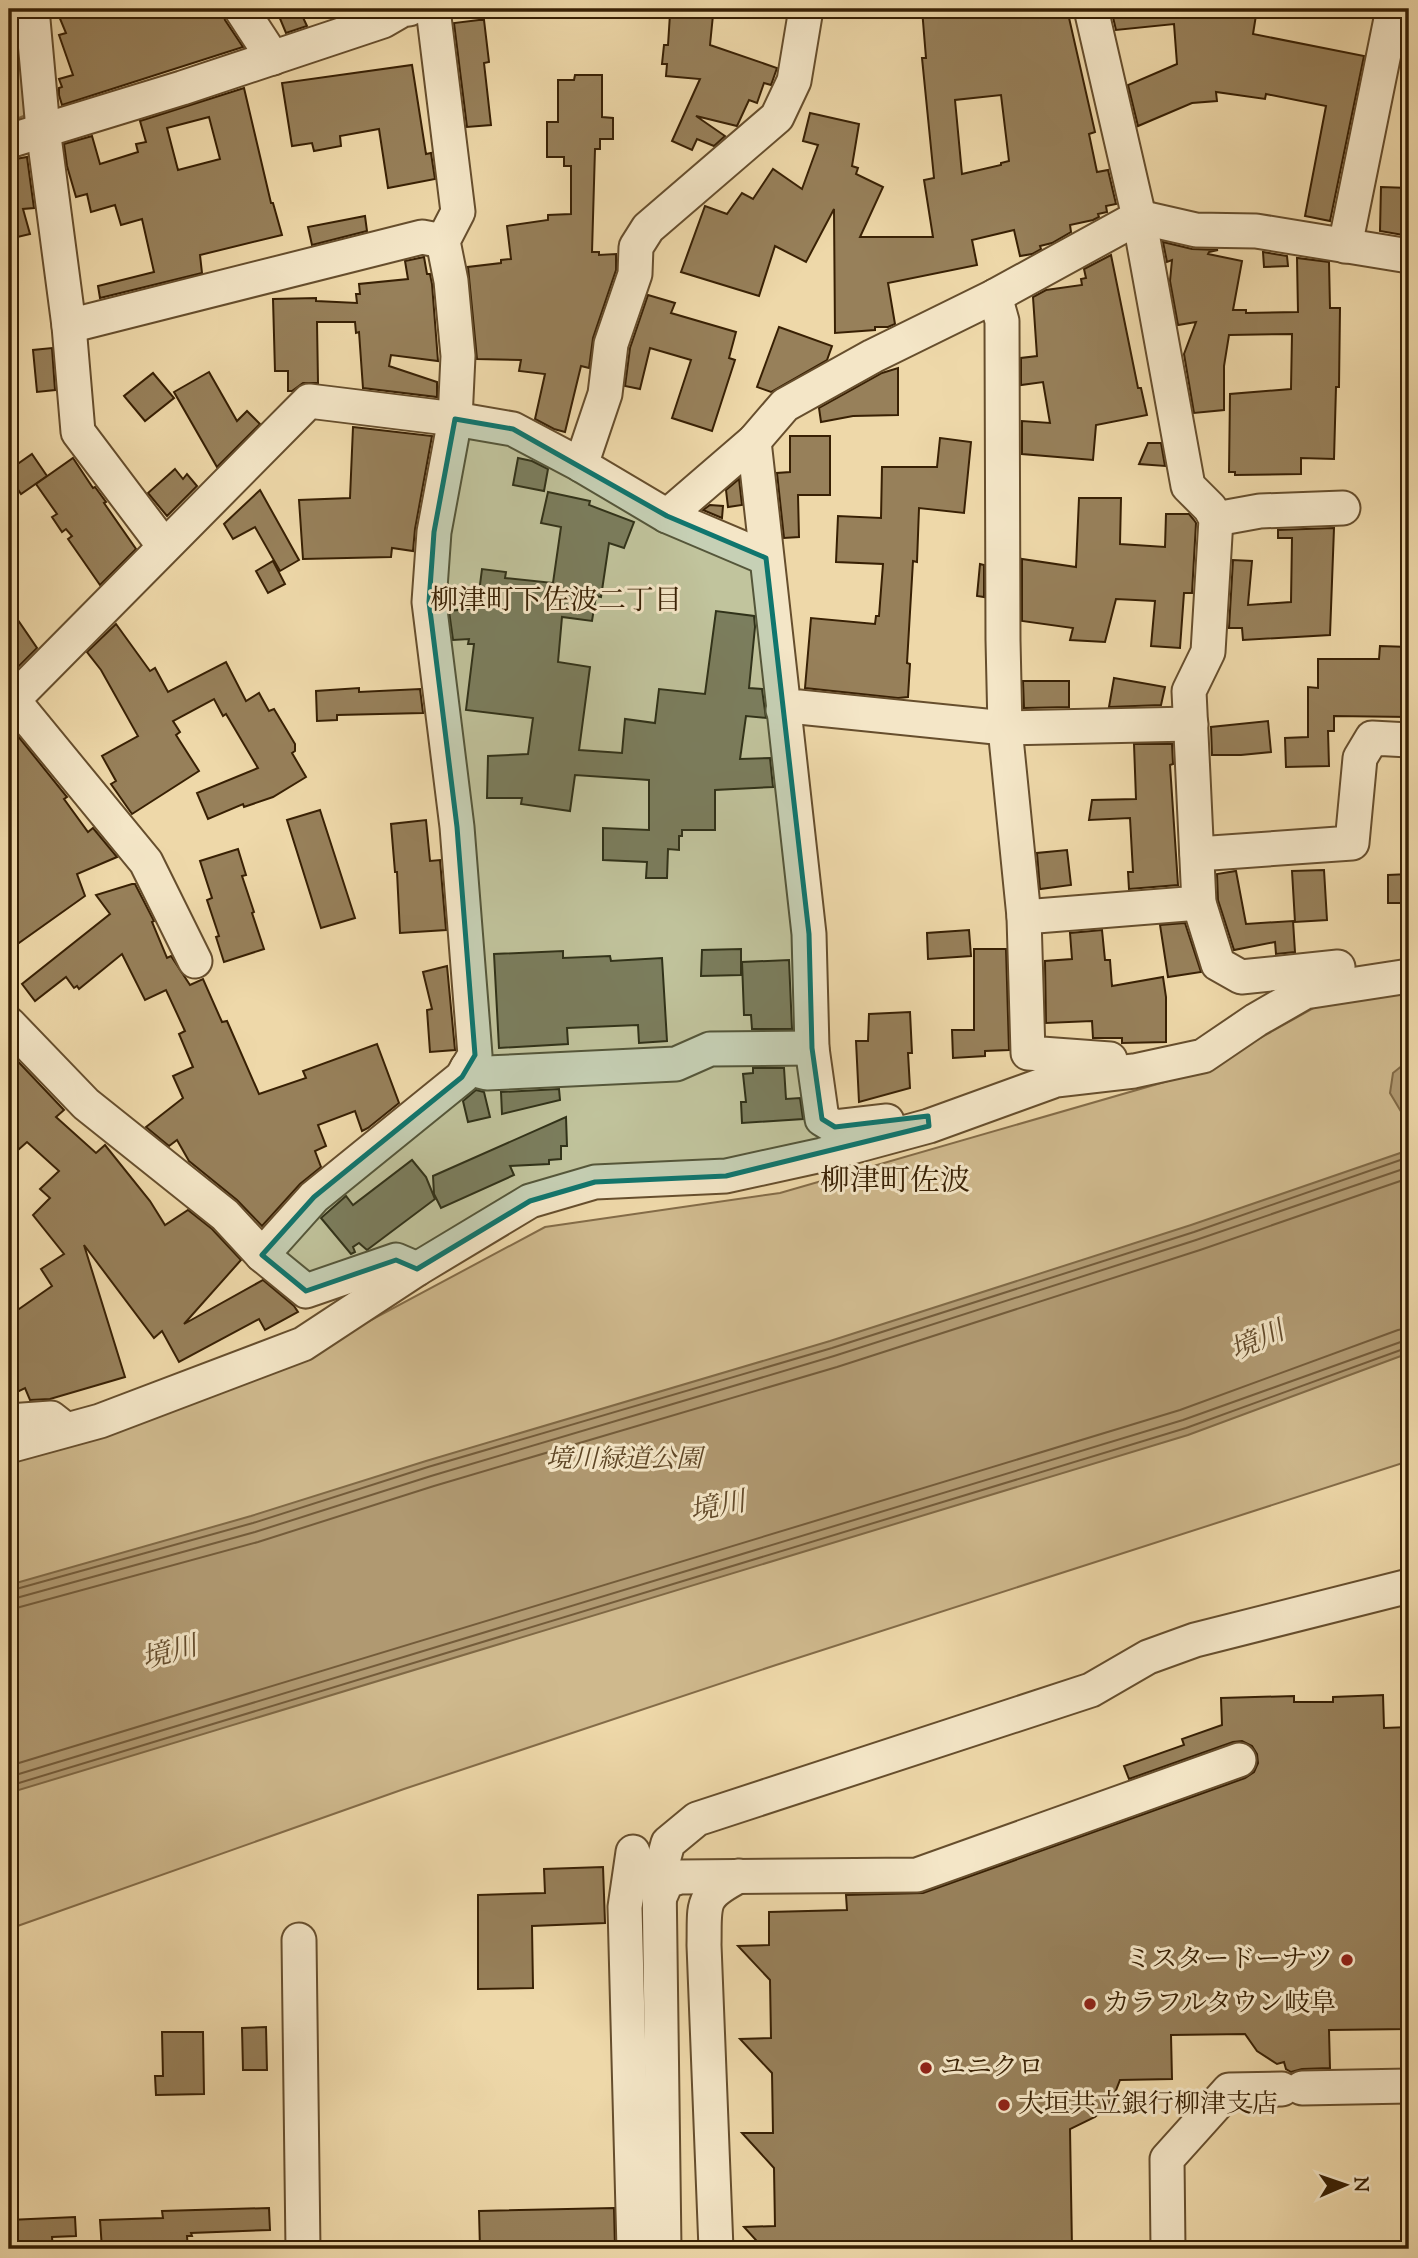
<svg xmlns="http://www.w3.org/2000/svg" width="1418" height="2258" font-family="'Sorts Mill Goudy','Noto Serif JP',serif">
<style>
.green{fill:#cfb98d;stroke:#846c48;stroke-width:2}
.water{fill:#b09971;stroke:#806945;stroke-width:2}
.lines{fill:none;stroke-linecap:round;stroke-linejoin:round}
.shore{stroke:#745c3a;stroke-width:2}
.building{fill:#97805a;stroke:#382004;stroke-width:2;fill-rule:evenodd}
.minor-casing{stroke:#664e2d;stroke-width:37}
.minor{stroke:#f4e6c7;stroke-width:33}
.marked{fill:#0f766e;fill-opacity:0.2;stroke:#0f766e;stroke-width:5;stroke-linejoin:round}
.poi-dot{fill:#8f2418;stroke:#f4e6c7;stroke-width:2.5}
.labels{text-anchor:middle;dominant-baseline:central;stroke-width:6;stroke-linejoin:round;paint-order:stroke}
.park-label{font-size:26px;font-style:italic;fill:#5e4626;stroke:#f4e6c7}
.poi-label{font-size:26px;fill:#382004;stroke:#f4e6c7;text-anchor:start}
.neighbourhood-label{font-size:28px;fill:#382004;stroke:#f4e6c7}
.water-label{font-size:28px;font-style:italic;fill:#624a2a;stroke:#f4e6c7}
.quarter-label{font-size:30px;fill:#382004;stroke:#f4e6c7}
</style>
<rect width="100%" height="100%" fill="#eed8a9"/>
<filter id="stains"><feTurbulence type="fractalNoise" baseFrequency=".00286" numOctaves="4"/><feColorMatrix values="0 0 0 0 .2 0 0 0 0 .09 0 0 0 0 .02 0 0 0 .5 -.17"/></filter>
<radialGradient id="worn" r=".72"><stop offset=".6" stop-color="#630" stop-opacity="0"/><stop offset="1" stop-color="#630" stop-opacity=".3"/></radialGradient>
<g class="green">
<polygon points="9,9 15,9 26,115 9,122"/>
<polygon points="1409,990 1409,1461 776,1665 404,1789 9,1929 9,1455 272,1373 545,1227 780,1193 1199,1072 1328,1000"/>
</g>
<g class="water">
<polygon points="1409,1060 1409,1131 1409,1125 1390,1093 1393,1073"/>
<polygon points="1409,1150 1409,1353 1188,1435 9,1793 9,1585 251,1516 426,1461 830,1341 1191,1225"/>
</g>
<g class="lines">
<g class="shore">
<polyline points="9,1591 253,1523 428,1467 832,1348 1194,1232 1409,1157"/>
<polyline points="9,1600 255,1532 431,1476 834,1356 1196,1240 1409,1167"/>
<polyline points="9,1610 258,1542 434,1486 837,1367 1200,1250 1409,1178"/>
<polyline points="9,1766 1180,1410 1398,1330 1409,1328"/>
<polyline points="9,1777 1183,1420 1409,1339"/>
<polyline points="9,1786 1186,1428 1409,1347"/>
</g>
</g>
<g class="building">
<polygon points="56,9 222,9 225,20 243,47 62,105 59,95 59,88 62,87 59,79 73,75 59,35 66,33"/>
<polygon points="276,9 299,9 307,26 286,33"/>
<path d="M922,9H942V14L953,13V18L1037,9H1067L1095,132L1089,134L1097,172L1108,170L1116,204L1106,206L1107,212L1098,214L1099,217L1093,220L1070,225L1071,232L1052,243L1040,246L1041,249L1032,254L1020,256L1014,230L972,240L977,265L888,283L895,324L888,327H875V330L835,333L834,209L806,262L775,246L759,296L681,272L705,206L727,214L742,193L753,199L773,169L802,189L818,145L803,141L810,113L859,124L852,166L858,168L856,174L883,187L860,237H933L924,180L934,178L922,58H926ZM1001,95L1009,161L1001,163V165L962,174L955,100Z"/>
<polygon points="1123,9 1257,9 1253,34 1364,56 1330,221 1305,216 1326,106 1266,94 1265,99 1216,92 1217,101 1192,103 1138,126 1128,85 1177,64 1174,24 1116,30 1112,13 1123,11"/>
<polygon points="690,13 713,15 710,45 777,68 771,85 764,83 757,103 749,100 737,126 696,116 725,136 714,146 697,139 692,150 672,141 700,79 666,76 667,64 662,64 664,45 668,45 670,14 690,15"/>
<polygon points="479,20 484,20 489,62 484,63 491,125 467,127 454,23"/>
<polygon points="412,65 426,154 431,153 435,179 388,188 379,129 340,136 341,146 314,151 312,143 292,146 282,83"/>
<polygon points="575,75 602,75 602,117 613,118 613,139 600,139 600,149 595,149 592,252 599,252 599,255 616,254 616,270 593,338 589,368 581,366 565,432 554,429 535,419 545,374 519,371 521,360 477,359 468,267 501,263 501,260 511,259 507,226 548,220 548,215 571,214 571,166 564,166 564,157 547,157 547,122 558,122 558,80 574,80"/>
<path d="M244,88L271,203H273L282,235L200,255L202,273L100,298L98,286L154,272L142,219L121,225L115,205L91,212L87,194L76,197L67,166L64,144L92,136L100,164L138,152L136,144L146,142L140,121ZM209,117L220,159L178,170L167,128Z"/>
<polygon points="27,157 34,208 23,209 30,234 9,239 9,181 11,180 10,160"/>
<polygon points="1381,187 1409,188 1409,236 1380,231"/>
<polygon points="365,216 367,231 312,245 308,227"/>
<polygon points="1163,242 1192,249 1218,250 1209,252 1208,254 1242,261 1233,310 1246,310 1246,313 1298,312 1297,258 1329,262 1330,308 1340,308 1339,387 1336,387 1334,459 1301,458 1301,474 1235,475 1235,472 1229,472 1230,394 1291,389 1292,334 1229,335 1224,366 1224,410 1194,413 1184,354 1196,322 1178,325 1170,281 1172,260 1167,262"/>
<polygon points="1263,252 1287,256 1288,266 1264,267"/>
<polygon points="1111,255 1138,388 1141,388 1147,415 1096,425 1093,460 1022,454 1022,421 1050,423 1043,382 1021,385 1021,358 1037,356 1033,297 1046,290 1082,285 1081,279 1086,278 1084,269"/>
<polygon points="424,257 427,274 430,274 432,284 438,361 391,355 389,366 437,382 437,397 363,388 359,332 356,333 355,322 317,322 318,383 303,383 292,391 288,391 288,371 275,371 273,299 316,298 316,301 357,303 356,294 360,294 359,284 408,279 405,261"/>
<polygon points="648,295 675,303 671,313 736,332 729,358 735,360 712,431 672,418 691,360 650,348 640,389 625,386 630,348"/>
<polygon points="779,327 832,346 827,360 771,392 757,387"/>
<polygon points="52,348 55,390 37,392 33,350"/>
<polygon points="898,368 898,415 853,416 821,422 819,408 882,373"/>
<polygon points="209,372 237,421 247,411 260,424 217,467 174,392"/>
<polygon points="153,373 174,398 145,421 124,396"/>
<polygon points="353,427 432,436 415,529 413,551 392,548 391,557 303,559 299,500 350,498"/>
<polygon points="790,436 830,436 830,495 798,495 799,537 784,538 777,473 790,472"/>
<polygon points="940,438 971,442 964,513 919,508 917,562 913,561 907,663 910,664 908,697 898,698 805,688 811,618 875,624 876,616 879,616 883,564 836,562 838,516 881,518 882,467 937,467"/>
<polygon points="1148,443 1161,443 1165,466 1139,464"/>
<polygon points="32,454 47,476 21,494 9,476 9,470"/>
<polygon points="73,458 93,488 95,487 106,502 104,503 136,549 100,585 68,539 72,536 66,529 62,532 52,517 57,514 36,484"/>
<polygon points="518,458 532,461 548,469 544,491 513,485"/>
<polygon points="175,469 183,479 187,474 197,486 167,516 148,493"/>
<polygon points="739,479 742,505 728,507 726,490"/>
<polygon points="260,490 299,560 280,571 255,527 233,539 224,524"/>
<polygon points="548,492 590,501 589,505 634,522 624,548 609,543 601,597 596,596 592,621 562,617 558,662 590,667 579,750 622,753 625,719 655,723 659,689 705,694 716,611 754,616 755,627 749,688 762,689 766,718 746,716 740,759 770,758 773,787 715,790 715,830 682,830 682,836 679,836 679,850 668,849 667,878 646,878 647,862 603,860 603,828 649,830 649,780 575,775 570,811 521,804 522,798 487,798 488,756 528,754 533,718 466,710 474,644 468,644 469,639 453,640 449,611 477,608 482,569 506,572 505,578 553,583 561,527 541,523"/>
<polygon points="1079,498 1121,498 1120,544 1165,547 1166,514 1189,514 1194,520 1196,523 1192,593 1184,593 1180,648 1151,646 1155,601 1116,599 1105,642 1070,640 1073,628 1022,621 1022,559 1076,567"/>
<polygon points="710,505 723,506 722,518 703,510"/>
<polygon points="1334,528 1330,635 1243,640 1242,628 1229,628 1233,560 1252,561 1248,605 1291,602 1292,538 1278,538 1278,530"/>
<polygon points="273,561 285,584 268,593 256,571"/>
<polygon points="980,564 984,565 984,597 977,596"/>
<polygon points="9,607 37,648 12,673 9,668"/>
<polygon points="116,624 150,671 155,668 168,692 226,662 246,701 259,693 269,711 274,709 295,744 295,751 292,753 306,777 273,797 244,807 243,804 208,819 197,793 258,768 226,714 223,716 214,699 173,721 180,732 176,735 199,771 132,814 111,784 116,781 102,756 138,736 101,670 87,652"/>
<polygon points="1380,646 1409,647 1409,717 1334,716 1334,731 1328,731 1329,766 1286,767 1285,738 1308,737 1308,687 1318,688 1318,659 1379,659"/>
<polygon points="1114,678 1165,687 1161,705 1109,707"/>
<polygon points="1023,681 1069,681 1069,707 1024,708"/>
<polygon points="359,688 359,692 420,689 423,713 337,715 337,720 317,721 316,691"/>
<polygon points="1268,721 1271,752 1241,755 1212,755 1211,727"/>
<polygon points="9,725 67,797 64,799 88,832 93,828 117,857 77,874 85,896 9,950"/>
<polygon points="1134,744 1172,744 1173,764 1170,765 1178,885 1129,889 1128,872 1133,872 1130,818 1089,820 1092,800 1136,799"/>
<polygon points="320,810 355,918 321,928 287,820"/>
<polygon points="426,820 430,861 440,860 446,930 400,933 397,872 395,872 391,824"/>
<polygon points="238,849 246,875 242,876 254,912 252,913 264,949 224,962 216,937 219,936 207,900 212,898 200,861"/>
<polygon points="1067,850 1071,885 1040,889 1037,853"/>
<polygon points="1324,870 1327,920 1295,922 1292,871"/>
<polygon points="1236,871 1246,924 1293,921 1295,952 1276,954 1275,942 1234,950 1218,900 1217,874"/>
<polygon points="1409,874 1409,903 1388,903 1388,875"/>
<polygon points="132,884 135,884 154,921 152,922 167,958 171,956 190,985 203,979 222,1022 227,1021 259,1094 306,1078 303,1071 377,1044 399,1103 368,1128 362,1131 355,1111 318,1125 326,1146 315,1151 321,1167 300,1184 262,1226 237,1200 189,1161 177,1140 169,1146 146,1127 183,1098 173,1076 193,1067 179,1034 185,1031 166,990 145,1000 122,954 79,989 77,986 74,988 66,977 35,1001 22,984 110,914 96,895"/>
<polygon points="1185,923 1201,972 1168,977 1160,925"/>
<polygon points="969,930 971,956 928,959 927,933"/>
<polygon points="1102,930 1105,960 1110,960 1112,986 1163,977 1166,997 1166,1042 1122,1043 1122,1038 1093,1038 1092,1021 1046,1023 1045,961 1072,959 1070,933"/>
<polygon points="741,949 741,975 701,976 702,950"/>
<polygon points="974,949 1006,949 1009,1050 985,1051 985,1056 953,1058 952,1030 974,1030"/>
<polygon points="563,951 563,958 610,956 611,961 662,958 667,1041 639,1043 638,1025 567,1028 568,1044 499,1048 494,954"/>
<polygon points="789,960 792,1029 752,1029 751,1015 744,1015 742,962"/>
<polygon points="447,966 455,1050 430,1052 427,1010 432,1009 423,972"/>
<polygon points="910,1012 912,1053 908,1053 910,1088 859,1102 856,1041 868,1041 869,1014"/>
<polygon points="9,1052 64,1110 56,1117 96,1153 105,1145 150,1201 165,1225 188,1210 212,1229 241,1260 184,1324 263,1280 294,1306 298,1312 265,1330 259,1319 179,1362 162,1331 154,1338 84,1245 125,1377 50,1399 30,1400 25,1388 9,1396 9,1316 52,1286 41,1269 64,1254 33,1215 50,1198 40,1189 59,1171 27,1142 9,1158"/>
<polygon points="753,1068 784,1068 786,1099 800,1098 803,1119 742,1123 741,1102 746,1102 743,1074 753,1073"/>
<polygon points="559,1089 560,1100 502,1114 501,1092"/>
<polygon points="476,1090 484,1092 490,1117 468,1122 463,1101"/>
<polygon points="566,1117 567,1146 561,1146 561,1159 549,1160 549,1164 510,1166 514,1175 441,1208 434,1194 433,1176"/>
<polygon points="412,1160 426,1177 435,1199 367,1250 359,1243 353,1247 355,1252 351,1254 321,1218 346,1196 353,1205"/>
<polygon points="1383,1695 1384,1728 1409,1727 1409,2029 1329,2030 1330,2068 1302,2069 1291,2072 1286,2069 1284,2062 1277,2064 1257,2051 1245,2034 1171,2035 1172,2079 1120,2080 1113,2098 1105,2108 1095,2117 1070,2129 1072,2249 764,2249 744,2227 775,2226 774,2168 742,2133 773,2133 772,2073 740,2039 771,2038 770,1980 738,1946 769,1945 769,1912 847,1910 846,1895 923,1893 1245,1778 1254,1772 1258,1763 1257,1754 1252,1746 1242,1741 1233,1742 1129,1779 1124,1766 1184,1745 1182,1739 1222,1725 1221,1698 1294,1696 1294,1702 1333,1702 1333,1697"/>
<polygon points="603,1867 605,1923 532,1926 533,1988 478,1989 478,1895 545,1893 544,1869"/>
<polygon points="266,2027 267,2070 243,2070 242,2028"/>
<polygon points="162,2032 203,2032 204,2094 156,2095 155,2076 163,2076"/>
<polygon points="269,2208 270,2230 191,2233 192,2236 187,2236 188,2249 102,2249 100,2220 163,2218 162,2211"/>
<polygon points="614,2208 615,2248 480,2249 479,2211"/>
<polygon points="75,2217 76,2236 52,2237 53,2249 9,2249 9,2220"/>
</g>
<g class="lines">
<defs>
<g id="minor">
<polyline points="32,9 43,129 69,326 78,432 164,546"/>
<polyline points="241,9 273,58"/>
<polyline points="1091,9 1139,217 1188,486 1210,508 1216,519 1208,652 1189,691 1199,903 1218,964 1241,977 1338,967"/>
<polyline points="9,141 182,88 383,21 402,10 409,9"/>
<polyline points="1345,246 1393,9"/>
<polyline points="995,296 1002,321 1003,640 1005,728 1024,917 1028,1053 1110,1059"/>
<polyline points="69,326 422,237 443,241"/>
<polyline points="754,441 809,934 812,1048 822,1119 835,1127 887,1121"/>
<polyline points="581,465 605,394 611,344 635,274 636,247 648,228 777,117 794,81 806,9"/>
<polyline points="1216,519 1260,511 1343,508"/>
<polyline points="766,558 667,516 754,441 785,405 873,356 995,296 1139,217 1196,230 1256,231 1409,256"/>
<polyline points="13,700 146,862 195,961"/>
<polyline points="9,704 309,401 455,419 513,429 581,465 667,516"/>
<polyline points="783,710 799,707 1005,728 1191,724"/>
<polyline points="1197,854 1352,843 1360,758 1372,738 1409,740"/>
<polyline points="1024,917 1199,903"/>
<polyline points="9,1024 86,1104 225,1215 262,1255 306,1291 396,1260 417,1269"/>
<polyline points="467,1068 487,1073 676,1064 710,1049 812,1048"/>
<polyline points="262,1255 314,1197 462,1077 475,1055 457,827 429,602 434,532 455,419 458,356 451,281 443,241 458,212 433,9"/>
<polyline points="9,1421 51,1418 60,1425"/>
<polyline points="9,1446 100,1421 303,1344 417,1269 530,1201 595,1182 726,1176 822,1155 929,1126 1056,1080 1134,1071 1203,1056 1256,1020 1305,992 1409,976"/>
<polyline points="633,1852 625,1907 634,2249"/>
<polyline points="659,1899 667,1881 680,1877 917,1875 1239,1760"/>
<polyline points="299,1940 303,2249"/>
<polyline points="1302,2088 1409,2086"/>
<polyline points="664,2249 659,1876 668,1843 697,1819 1091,1690 1148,1657 1195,1640 1409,1586"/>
<path d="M716,2249L704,1945C705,1903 699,1897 739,1876"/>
<polyline points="1168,2249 1167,2159 1229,2090 1282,2089"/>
</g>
</defs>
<use href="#minor" class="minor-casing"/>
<use href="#minor" class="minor"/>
</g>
<path class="marked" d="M455,419L513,429L667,516L766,558L809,934L812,1048L822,1119L835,1127L928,1116L929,1126L726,1176L595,1182L530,1201L417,1269L396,1260L306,1291L262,1255L314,1197L462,1077L475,1055L457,827L429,602L434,532Z"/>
<g class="poi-dot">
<circle cx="1347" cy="1960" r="7"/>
<circle cx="1090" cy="2004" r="7"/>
<circle cx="926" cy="2068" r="7"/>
<circle cx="1004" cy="2105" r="7"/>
</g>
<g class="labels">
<g class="park-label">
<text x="624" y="1460">境川緑道公園</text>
</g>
<g class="poi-label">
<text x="1333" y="1960" text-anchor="end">ミスタードーナツ</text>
<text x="1104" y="2004">カラフルタウン岐阜</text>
<text x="940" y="2068">ユニクロ</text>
<text x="1018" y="2105">大垣共立銀行柳津支店</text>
</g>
<g class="neighbourhood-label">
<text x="556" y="602">柳津町下佐波二丁目</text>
</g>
<g class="water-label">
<text transform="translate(1258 1342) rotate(-24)">境川</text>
<text transform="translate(718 1508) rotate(-11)">境川</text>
<text transform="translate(170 1654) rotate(-15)">境川</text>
</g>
<g class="quarter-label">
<text x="895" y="1182">柳津町佐波</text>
</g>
</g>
<rect width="1418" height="2258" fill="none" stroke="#eed8a9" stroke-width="35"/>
<rect x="10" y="10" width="1397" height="2237" fill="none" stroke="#382004" stroke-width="3.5"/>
<rect x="18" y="18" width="1383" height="2223" fill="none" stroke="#382004" stroke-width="2"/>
<g transform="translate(1345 2185) rotate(88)" stroke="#f4e6c7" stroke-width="5" paint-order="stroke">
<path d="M0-5L12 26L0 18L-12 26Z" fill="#382004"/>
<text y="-10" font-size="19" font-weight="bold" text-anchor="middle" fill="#382004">N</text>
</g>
<rect width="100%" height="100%" filter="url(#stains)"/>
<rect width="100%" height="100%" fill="url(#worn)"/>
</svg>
